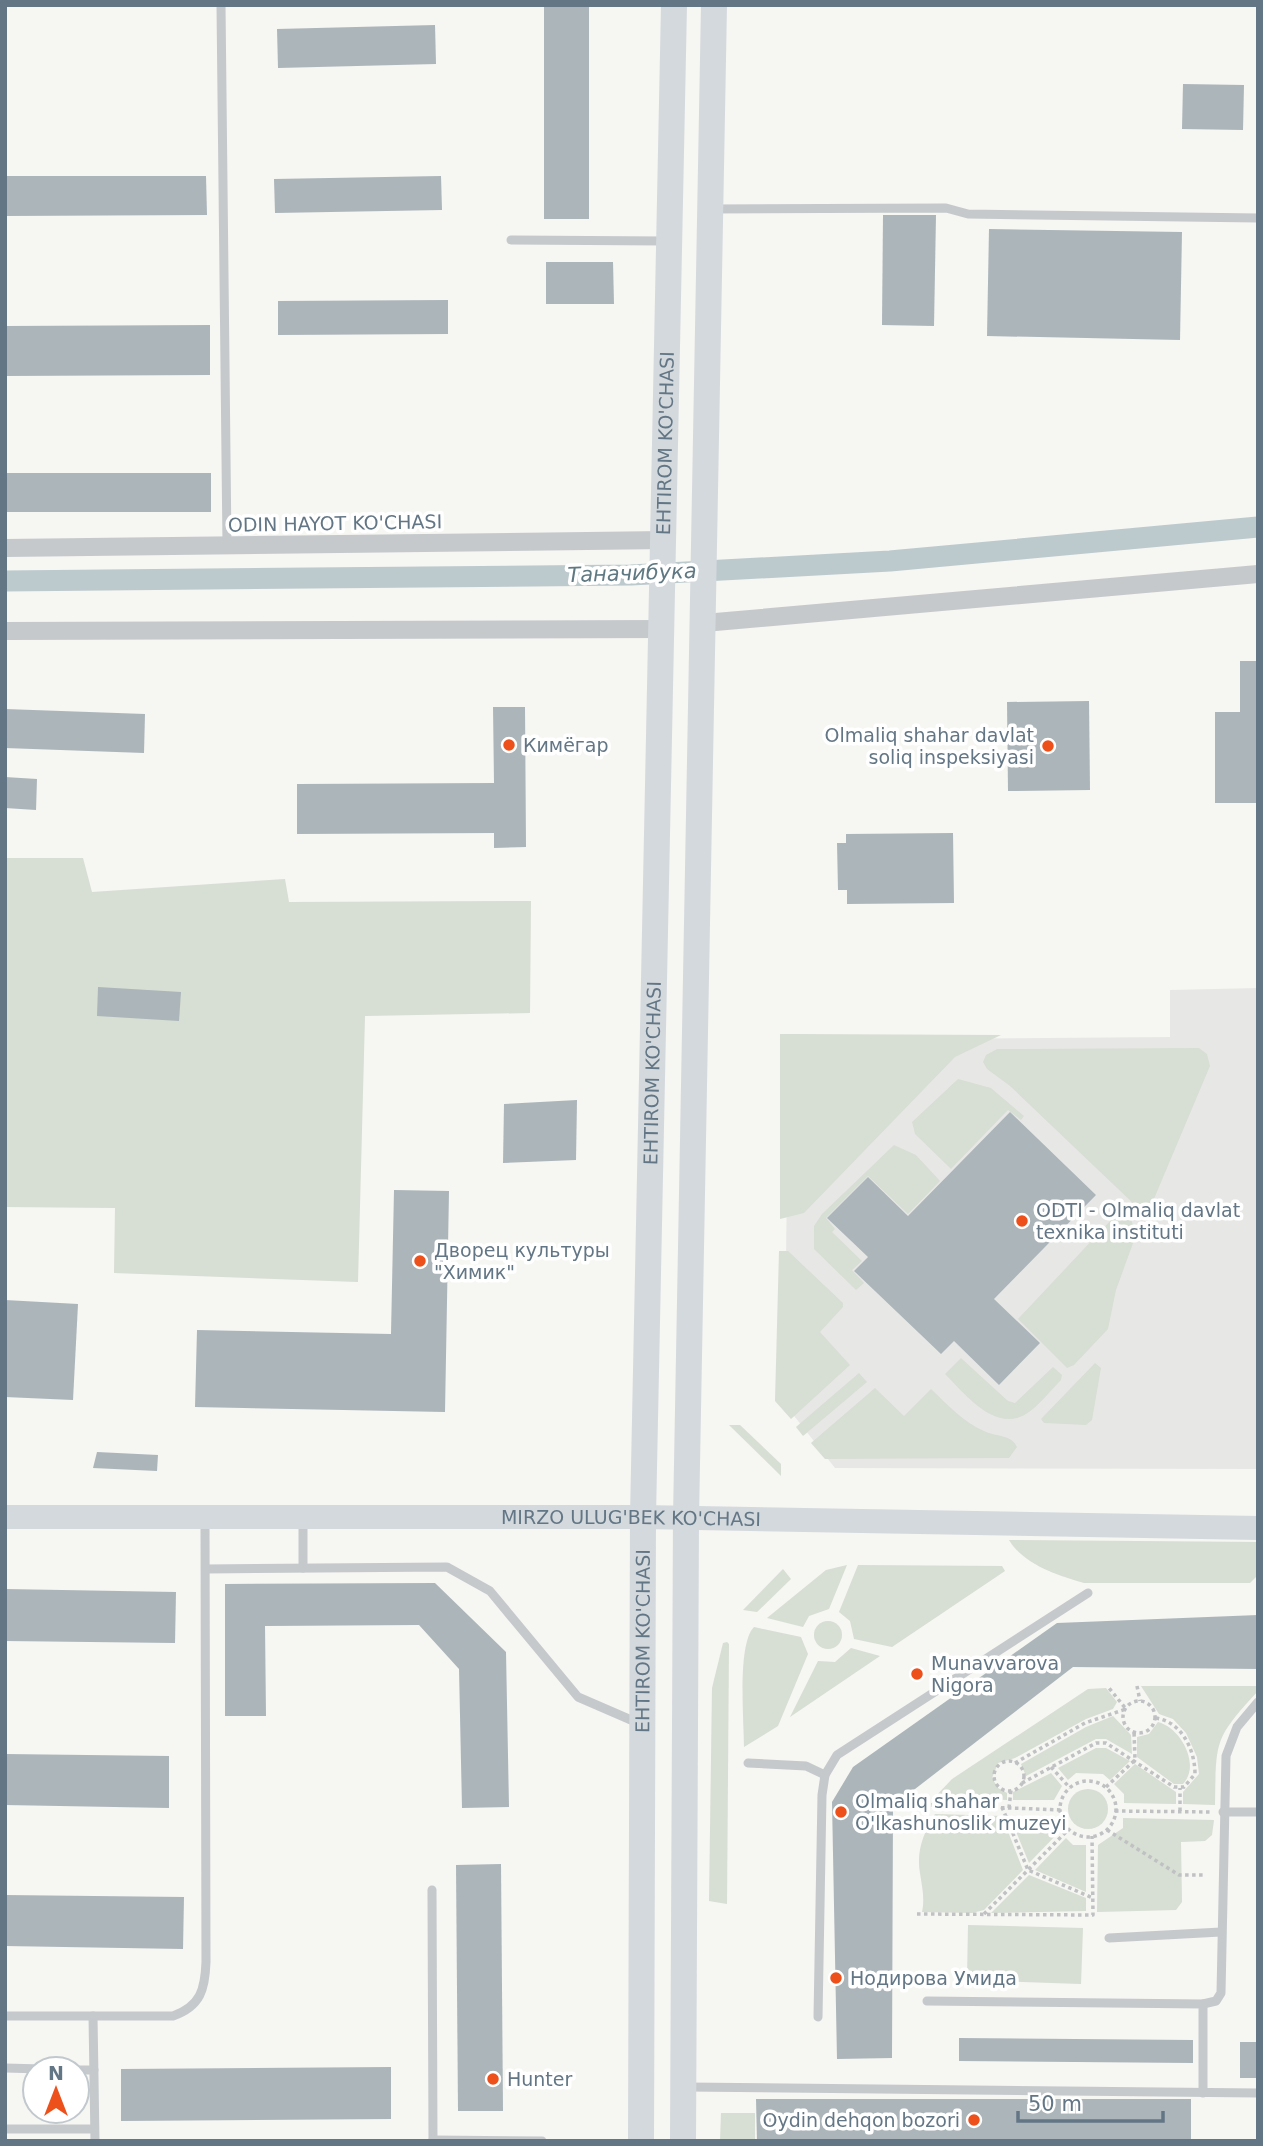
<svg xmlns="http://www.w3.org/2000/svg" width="1263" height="2146" font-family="'DejaVu Sans',sans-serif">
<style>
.built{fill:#e7e8e6}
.green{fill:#d7ded3}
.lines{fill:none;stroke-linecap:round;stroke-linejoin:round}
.canal{stroke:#bcc9cd;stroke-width:21}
.building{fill:#acb5ba}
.path{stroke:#bfc1c3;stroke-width:3.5;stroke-dasharray:3.5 3.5;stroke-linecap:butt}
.service{stroke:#c5c9cc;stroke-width:9}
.minor{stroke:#c5c9cc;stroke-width:18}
.secondary{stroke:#d4d9dd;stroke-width:24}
.primary{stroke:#d4d9dd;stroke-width:26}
.poi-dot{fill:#ed501b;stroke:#fff;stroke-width:2.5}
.labels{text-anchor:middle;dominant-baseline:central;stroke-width:7;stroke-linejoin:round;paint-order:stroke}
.street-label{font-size:19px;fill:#637685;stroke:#fff}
.poi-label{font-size:19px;fill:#637685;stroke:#fff;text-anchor:start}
.water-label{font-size:21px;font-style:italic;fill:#5f7882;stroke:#fff}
</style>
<rect width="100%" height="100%" fill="#f6f6f2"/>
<polygon class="built" points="1258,988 1258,1469 835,1468 784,1403 789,1040 1170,1037 1170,990"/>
<g class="green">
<polygon points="5,858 83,858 92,892 285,879 289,902 531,901 530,1013 365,1016 358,1282 114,1273 115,1208 5,1207"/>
<polygon points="780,1034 793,1034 1001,1035 955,1057 804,1213 780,1219"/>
<polygon points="1199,1048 1207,1054 1210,1066 1151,1206 1146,1209 1137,1207 1010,1086 987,1069 983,1062 986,1055 997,1049"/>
<polygon points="958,1079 991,1088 1024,1116 1021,1120 1008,1110 951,1169 915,1134 912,1122"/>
<polygon points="894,1145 916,1155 940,1181 908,1214 868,1176 826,1218 835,1229 832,1232 862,1261 852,1270 864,1283 856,1290 814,1249 814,1226 822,1214"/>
<polygon points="1124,1213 1131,1219 1136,1235 1116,1290 1108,1329 1074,1365 1067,1368 1018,1319 1113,1218"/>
<polygon points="779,1251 788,1251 843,1303 843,1307 820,1332 850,1365 791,1419 775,1401"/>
<path d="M961,1358L1008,1401L1015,1403L1053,1367L1062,1375L1061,1380C1051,1390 1039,1406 1026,1414C995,1433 965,1394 945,1374Z"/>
<polygon points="1095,1363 1101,1368 1092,1420 1086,1425 1044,1423 1041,1419"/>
<polygon points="859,1373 867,1382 803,1436 796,1427"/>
<path d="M875,1388L904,1416L931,1389C947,1404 963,1422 984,1431C996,1437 1011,1434 1017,1447L1009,1458L825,1459L811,1443Z"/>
<polygon points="729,1425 740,1425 781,1464 781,1476"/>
<path d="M1009,1540L1258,1542V1575L1250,1583H1084C1058,1576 1023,1564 1009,1540Z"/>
<polygon points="847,1565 829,1609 809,1616 803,1627 767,1618 826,1570"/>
<polygon points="858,1565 1002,1566 1005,1571 892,1647 854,1639 850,1621 839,1612"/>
<polygon points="783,1569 791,1579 757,1612 743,1610"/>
<circle cx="828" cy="1635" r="14"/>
<path d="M754,1627L801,1637L808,1654L778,1726L744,1747C744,1721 737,1644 754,1627Z"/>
<polygon points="727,1642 729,1644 727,1904 709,1901 712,1688 723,1643"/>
<polygon points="851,1648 880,1656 790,1717 818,1661 835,1662"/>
<path d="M1141,1686H1258V1691C1214,1739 1216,1740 1215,1805L1183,1804V1792L1199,1774L1197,1757L1186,1733L1173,1719L1159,1714Z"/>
<polygon points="1106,1688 1117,1702 1113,1709 1086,1719 1015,1758 998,1763 992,1778 998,1788 1007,1793 1007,1800 935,1797 952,1779 1088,1689"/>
<polygon points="1113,1716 1131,1735 1132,1754 1106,1739 1096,1739 1026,1776 1021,1764 1086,1727"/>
<path d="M1158,1722C1181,1728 1201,1765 1183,1784H1174L1137,1757V1737L1149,1734Z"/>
<polygon points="1096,1748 1106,1748 1130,1761 1110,1780 1103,1774 1076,1773 1068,1780 1058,1768"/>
<polygon points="1135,1764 1176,1792 1176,1804 1124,1803 1124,1794 1114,1784"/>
<polygon points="1051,1773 1062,1786 1054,1800 1013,1800 1013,1792"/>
<circle cx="1088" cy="1809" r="20"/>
<path d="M935,1814L1002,1816L1023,1870L984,1910L972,1913L922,1912C925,1898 922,1887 920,1873C916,1851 924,1832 935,1814Z"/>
<polygon points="1010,1817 1054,1817 1054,1824 1060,1831 1029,1863"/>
<polygon points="1123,1818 1214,1820 1212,1835 1205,1841 1181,1842 1182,1902 1176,1910 1097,1912 1098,1845 1123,1828"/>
<polygon points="1066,1838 1073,1845 1086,1845 1086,1892 1035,1870"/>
<polygon points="1029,1875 1086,1898 1086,1911 991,1913"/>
<polygon points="968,1925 1083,1928 1081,1984 967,1980"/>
<polygon points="721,2113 755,2113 755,2141 720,2141"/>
</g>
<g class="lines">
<polyline class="canal" points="5,581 631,575 890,561 1258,527"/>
</g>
<g class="building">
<rect x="544" y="5" width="45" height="214"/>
<polygon points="435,25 436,64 278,68 277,29"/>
<polygon points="1183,84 1244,85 1243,130 1182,129"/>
<polygon points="5,176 206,176 207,215 5,216"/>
<polygon points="441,176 442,210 275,213 274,179"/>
<polygon points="883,215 936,215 934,326 882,325"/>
<polygon points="989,229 1182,232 1180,340 987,336"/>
<polygon points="546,262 613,262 614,304 546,304"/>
<polygon points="448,300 448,334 278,335 278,301"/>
<polygon points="210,325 210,375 5,376 5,326"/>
<rect x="5" y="473" width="206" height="39"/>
<polygon points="1240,661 1258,661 1258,803 1215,803 1215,712 1240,712"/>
<polygon points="1089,701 1090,790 1008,791 1007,702"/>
<polygon points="493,707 525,707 526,847 494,848 494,833 297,834 297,784 494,783"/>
<polygon points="5,709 145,714 144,753 5,748"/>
<polygon points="5,777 37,779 36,810 5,808"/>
<polygon points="953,833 954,903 847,904 847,890 838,890 837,843 846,843 846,834"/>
<polygon points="98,987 181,992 179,1021 97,1016"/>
<polygon points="577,1100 576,1160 503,1163 504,1104"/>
<polygon points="1010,1112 1096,1195 994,1299 1040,1343 999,1385 954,1341 941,1354 854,1271 868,1257 827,1218 868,1177 908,1216"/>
<polygon points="394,1190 449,1191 445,1412 195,1407 197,1330 391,1334"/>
<polygon points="5,1300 78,1304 73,1400 5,1397"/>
<polygon points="97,1452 158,1455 157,1471 93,1468"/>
<polygon points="435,1583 506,1652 509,1807 462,1808 459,1669 419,1625 265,1626 266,1716 225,1716 225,1584"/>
<polygon points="5,1589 176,1592 175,1643 5,1641"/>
<polygon points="1258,1615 1258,1669 1073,1667 893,1806 892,2058 837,2059 832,1802 853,1767 1057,1623"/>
<polygon points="5,1754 169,1756 169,1808 5,1805"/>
<polygon points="501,1864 503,2111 458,2111 456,1865"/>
<polygon points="5,1895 184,1897 183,1949 5,1946"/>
<polygon points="959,2038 1193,2040 1193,2063 959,2061"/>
<rect x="1240" y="2042" width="18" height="36"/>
<polygon points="391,2067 391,2119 121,2121 121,2069"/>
<polygon points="756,2099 1191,2099 1191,2141 757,2141"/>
</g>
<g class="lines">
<g class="path">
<polyline points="1137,1686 1140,1701"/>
<circle cx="1139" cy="1717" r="16"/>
<circle cx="1009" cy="1776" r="15"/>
<polyline points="1015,1763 1085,1723 1126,1709 1109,1688"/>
<polyline points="1051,1767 1070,1788"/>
<circle cx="1088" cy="1809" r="28"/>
<path d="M1022,1783L1096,1743H1106L1174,1787H1184L1195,1774C1195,1749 1181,1721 1155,1718"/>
<polyline points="1106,1787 1135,1760 1134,1731"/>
<polyline points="931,1805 1062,1810"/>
<polyline points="1002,1807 1028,1870 1093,1898"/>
<polyline points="1009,1808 1011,1790"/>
<polyline points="1115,1811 1211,1812"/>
<polyline points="1180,1811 1180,1788"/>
<polyline points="1107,1830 1179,1875 1204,1875"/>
<polyline points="917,1914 1093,1915 1092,1836"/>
<polyline points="984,1914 1069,1829"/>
</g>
<g class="service">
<polyline points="221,5 227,546"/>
<polyline points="713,209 946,208 968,214 1258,218"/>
<polyline points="511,240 665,241"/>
<polyline points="303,1568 303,1520"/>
<polyline points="206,1569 447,1567 490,1591 578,1697 638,1723"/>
<polyline points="748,1763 806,1766 825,1775"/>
<polyline points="1223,1812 1258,1812"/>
<polyline points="432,1890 433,2141"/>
<polyline points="1109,1938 1221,1932"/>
<polyline points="927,2001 1203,2004 1203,2093"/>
<polyline points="1203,2004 1216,2001 1221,1993 1226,1756 1237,1727 1258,1702"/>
<path d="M5,2016H173C201,2006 205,1989 206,1962L205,1519"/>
<polyline points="93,2016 95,2141"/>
<polyline points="818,2017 822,1795 825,1775 837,1755 1088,1593"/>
<polyline points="5,2068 42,2069"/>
<polyline points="77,2070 94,2070"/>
<polyline points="686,2087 1258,2093"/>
<polyline points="5,2129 94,2129"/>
<polyline points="433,2140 542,2141"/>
</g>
<g class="minor">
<polyline points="5,548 666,540"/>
<polyline points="704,623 1258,574"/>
<polyline points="5,631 664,629"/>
</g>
<path class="secondary" id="s1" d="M5,1517H643L1258,1528"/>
<g class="primary">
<path id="s2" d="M641,2141L643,1517L674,5"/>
<polyline points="683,2141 686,1518 714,5"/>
</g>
</g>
<g class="poi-dot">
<circle cx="509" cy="745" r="7"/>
<circle cx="1048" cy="746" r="7"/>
<circle cx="1022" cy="1221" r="7"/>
<circle cx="420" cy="1261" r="7"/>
<circle cx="917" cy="1674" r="7"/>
<circle cx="841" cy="1812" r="7"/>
<circle cx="836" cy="1978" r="7"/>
<circle cx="493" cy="2079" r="7"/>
<circle cx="974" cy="2120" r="7"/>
</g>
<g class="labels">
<g class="street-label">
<text stroke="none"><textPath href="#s2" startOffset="1698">EHTIROM KO'CHASI</textPath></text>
<text transform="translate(335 523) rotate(-1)">ODIN HAYOT KO'CHASI</text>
<text stroke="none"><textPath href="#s2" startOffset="1068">EHTIROM KO'CHASI</textPath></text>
<text stroke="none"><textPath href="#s1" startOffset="626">MIRZO ULUG'BEK KO'CHASI</textPath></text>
<text stroke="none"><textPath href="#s2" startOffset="500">EHTIROM KO'CHASI</textPath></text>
</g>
<g class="poi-label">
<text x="1034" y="735" text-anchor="end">Olmaliq shahar davlat<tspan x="1034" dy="22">soliq inspeksiyasi</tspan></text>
<text x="523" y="745">Кимёгар</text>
<text x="1036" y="1210">ODTI - Olmaliq davlat<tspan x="1036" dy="22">texnika instituti</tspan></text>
<text x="434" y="1250">Дворец культуры<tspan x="434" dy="22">"Химик"</tspan></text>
<text x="931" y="1663">Munavvarova<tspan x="931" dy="22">Nigora</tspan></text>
<text x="855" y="1801">Olmaliq shahar<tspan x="855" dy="22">O'lkashunoslik muzeyi</tspan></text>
<text x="850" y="1978">Нодирова Умида</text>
<text x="507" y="2079">Hunter</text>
<text x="960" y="2120" text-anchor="end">Oydin dehqon bozori</text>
</g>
<g class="water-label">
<text transform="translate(632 573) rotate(-2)">Таначибука</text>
</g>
</g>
<rect width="1263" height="2146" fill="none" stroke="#637685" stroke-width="14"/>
<g transform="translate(56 2090)"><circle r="33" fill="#ffffff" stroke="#c1c8ce" stroke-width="2"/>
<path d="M0-5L12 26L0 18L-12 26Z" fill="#ed501b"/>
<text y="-10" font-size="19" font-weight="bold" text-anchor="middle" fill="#637685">N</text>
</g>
<path d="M1018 2111v10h145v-10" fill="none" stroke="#637685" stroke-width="3.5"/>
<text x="1028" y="2111" font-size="21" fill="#637685" stroke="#ffffff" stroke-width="5" paint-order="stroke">50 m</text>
</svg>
